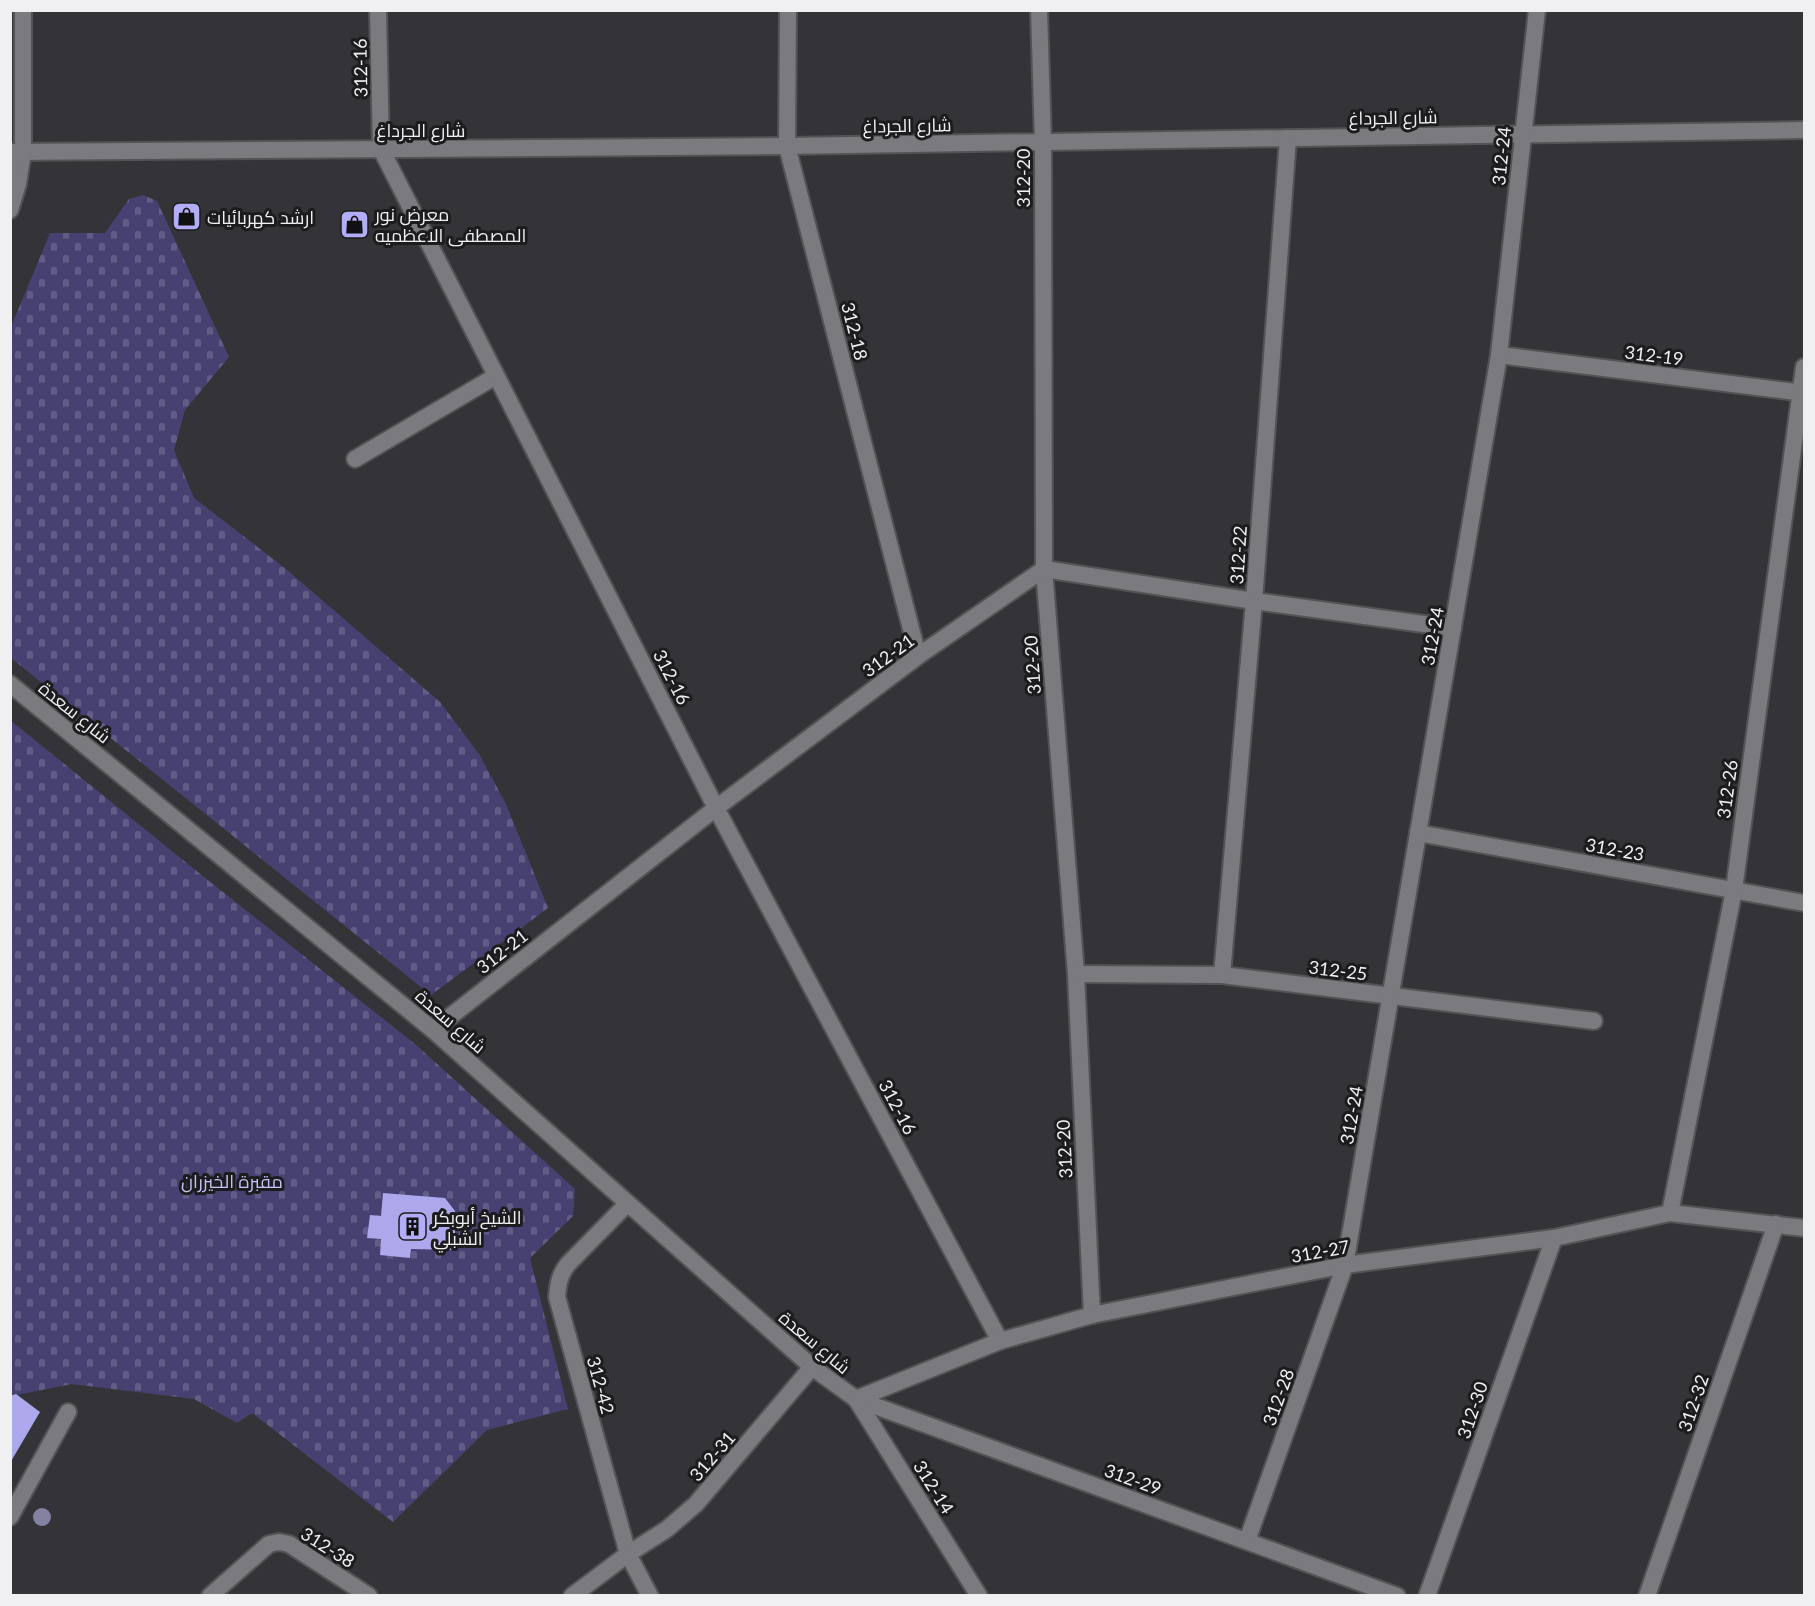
<svg xmlns="http://www.w3.org/2000/svg" width="1815" height="1606" font-family="Lato,Cairo,sans-serif">
<style>
.cemetery{fill:url(#cemetery-stones)}
.building{fill:#ada8eb}
.lines{fill:none;stroke-linecap:round;stroke-linejoin:round}
.service-casing{stroke:#535356;stroke-width:20}
.minor-casing{stroke:#535356;stroke-width:20}
.tertiary-casing{stroke:#535356;stroke-width:20}
.service{stroke:#7a7a7f;stroke-width:16}
.minor{stroke:#7a7a7f;stroke-width:16}
.tertiary{stroke:#7a7a7f;stroke-width:16}
.tree{fill:#8482a2}
.labels{text-anchor:middle;dominant-baseline:central;stroke-width:6;stroke-linejoin:round;paint-order:stroke}
.street-label{font-size:18px;fill:#f0eff2;stroke:#1c1c1e}
.poi-label{font-size:18px;fill:#f0eff2;stroke:#1c1c1e;text-anchor:start}
.park-label{font-size:18px;fill:#c5c2f8;stroke:#1c1c1e}
</style>
<defs>
<pattern id="cemetery-stones" width="16" height="16" patternUnits="userSpaceOnUse" patternTransform="scale(1.5)"><rect width="16" height="16" fill="#474172"/><path d="M2 7V4a2 2 0 0 1 4 0v3zM10 15v-3a2 2 0 0 1 4 0v3z" fill="#625d87"/></pattern>
</defs>
<rect width="100%" height="100%" fill="#343438"/>
<g class="cemetery">
<polygon points="143,195 157,201 229,357 185,410 174,450 194,498 286,569 440,702 479,754 506,804 548,908 431,995 11,658 11,327 50,233 105,233 129,199"/>
<polygon points="10,720 199,873 415,1044 575,1189 573,1216 530,1258 568,1409 487,1430 393,1522 252,1413 237,1423 194,1399 72,1384 11,1396"/>
</g>
<g class="building">
<polygon points="383,1193 445,1198 455,1211 455,1250 411,1249 410,1258 380,1255 381,1239 367,1238 370,1215 381,1216"/>
<polygon points="16,1394 40,1412 10,1463 10,1396"/>
</g>
<g class="lines">
<defs>
<polyline id="service" points="355,459 496,376"/>
<g id="minor">
<polyline points="378,10 381,149 716,808 1000,1341"/>
<polyline points="788,10 787,146 918,656"/>
<polyline points="1039,10 1043,142 1044,569 1076,974 1092,1315"/>
<polyline points="10,152 787,146 1804,130"/>
<polyline points="10,210 18,184 23,152"/>
<polyline points="1499,355 1804,393"/>
<polyline points="10,684 433,1030 812,1367 856,1399 1397,1596"/>
<polyline points="1418,833 1804,903"/>
<polyline points="1076,974 1222,975 1594,1021"/>
<polyline points="1222,975 1254,601 1288,138"/>
<polyline points="433,1030 716,808 918,656 1044,569 1254,601 1453,628"/>
<path d="M627,1204L568,1264C560,1274 558,1283 557,1297L628,1554L650,1596"/>
<polyline points="1670,1213 1734,890 1804,367"/>
<polyline points="856,1399 1000,1341 1092,1315 1345,1265 1554,1238 1670,1213 1804,1228"/>
<polyline points="856,1399 979,1596"/>
<polyline points="10,1517 68,1412"/>
<polyline points="1247,1541 1345,1265 1499,355 1537,10"/>
<polyline points="210,1596 269,1544 279,1542 289,1544 369,1596"/>
<polyline points="572,1596 628,1554 667,1529 696,1504 812,1367"/>
<polyline points="1427,1596 1554,1238"/>
<polyline points="1647,1596 1776,1224"/>
</g>
<polyline id="tertiary" points="10,168 23,152 23,10"/>
</defs>
<use href="#service" class="service-casing"/>
<use href="#minor" class="minor-casing"/>
<use href="#tertiary" class="tertiary-casing"/>
<use href="#service" class="service"/>
<use href="#minor" class="minor"/>
<use href="#tertiary" class="tertiary"/>
</g>
<circle class="tree" cx="42" cy="1517" r="9"/>
<defs>
<symbol id="shop-square" viewBox="-11 -11 22 22"><rect x="-9" y="-9" width="18" height="18" rx="4" fill="#b3adf9" stroke="#1c1c1e"/><path d="M-5-2.5h2.3a2.7 3.5 0 0 1 5.4 0H5L5.5 6h-11ZM-1.5-2.5h3a1.5 2.3 0 0 0-3 0Z" fill="#111"/></symbol>
<symbol id="building-square" viewBox="-11 -11 22 22"><rect x="-9" y="-9" width="18" height="18" rx="4" fill="#b3adf9" stroke="#1c1c1e"/><path d="M-4-6H4V6H1V3H-1V6H-4ZM-2.5-4.3h1.7v1.8h-1.7ZM.8-4.3h1.7v1.8H.8ZM-2.5-1h1.7V.8h-1.7ZM.8-1h1.7V.8H.8Z" fill="#111"/></symbol>
</defs>
<g fill-rule="evenodd">
<use href="#shop-square" x="170" y="200" width="33" height="33"/>
<use href="#shop-square" x="338" y="208" width="33" height="33"/>
<use href="#building-square" x="396" y="1210" width="33" height="33"/>
</g>
<g class="labels">
<g class="street-label">
<text transform="translate(360 68) rotate(-91)">312-16</text>
<text transform="translate(1393 117) rotate(-1)">شارع الجرداغ</text>
<text transform="translate(907 125) rotate(-1)">شارع الجرداغ</text>
<text x="421" y="130">شارع الجرداغ</text>
<text transform="translate(1501 156) rotate(-84)">312-24</text>
<text transform="translate(1023 178) rotate(-90)">312-20</text>
<text transform="translate(855 331) rotate(76)">312-18</text>
<text transform="translate(1654 355) rotate(7)">312-19</text>
<text transform="translate(1238 555) rotate(-86)">312-22</text>
<text transform="translate(1432 636) rotate(-80)">312-24</text>
<text transform="translate(888 655) rotate(-36)">312-21</text>
<text transform="translate(1032 665) rotate(-94)">312-20</text>
<text transform="translate(672 677) rotate(63)">312-16</text>
<text transform="translate(75 712) rotate(39)">شارع سعدة</text>
<text transform="translate(1727 789) rotate(-82)">312-26</text>
<text transform="translate(1615 849) rotate(10)">312-23</text>
<text transform="translate(502 951) rotate(-38)">312-21</text>
<text transform="translate(1338 970) rotate(7)">312-25</text>
<text transform="translate(451 1021) rotate(41)">شارع سعدة</text>
<text transform="translate(898 1107) rotate(62)">312-16</text>
<text transform="translate(1351 1115) rotate(-80)">312-24</text>
<text transform="translate(1064 1149) rotate(-93)">312-20</text>
<text transform="translate(1320 1251) rotate(-10)">312-27</text>
<text transform="translate(815 1342) rotate(40)">شارع سعدة</text>
<text transform="translate(601 1385) rotate(75)">312-42</text>
<text transform="translate(1278 1397) rotate(-70)">312-28</text>
<text transform="translate(1693 1403) rotate(-71)">312-32</text>
<text transform="translate(1472 1410) rotate(-71)">312-30</text>
<text transform="translate(712 1456) rotate(-49)">312-31</text>
<text transform="translate(1133 1479) rotate(20)">312-29</text>
<text transform="translate(934 1487) rotate(58)">312-14</text>
<text transform="translate(328 1547) rotate(32)">312-38</text>
</g>
<g class="poi-label">
<text x="375" y="214">معرض نور<tspan x="375" dy="21">المصطفى الاعظميه</tspan></text>
<text x="207" y="217">ارشد كهربائيات</text>
<text x="433" y="1217">الشيخ أبوبكر<tspan x="433" dy="21">الشبلي</tspan></text>
</g>
<g class="park-label">
<text x="232" y="1181">مقبرة الخيزران</text>
</g>
</g>
<rect width="1815" height="1606" fill="none" stroke="#f0eff2" stroke-width="24"/>
</svg>
